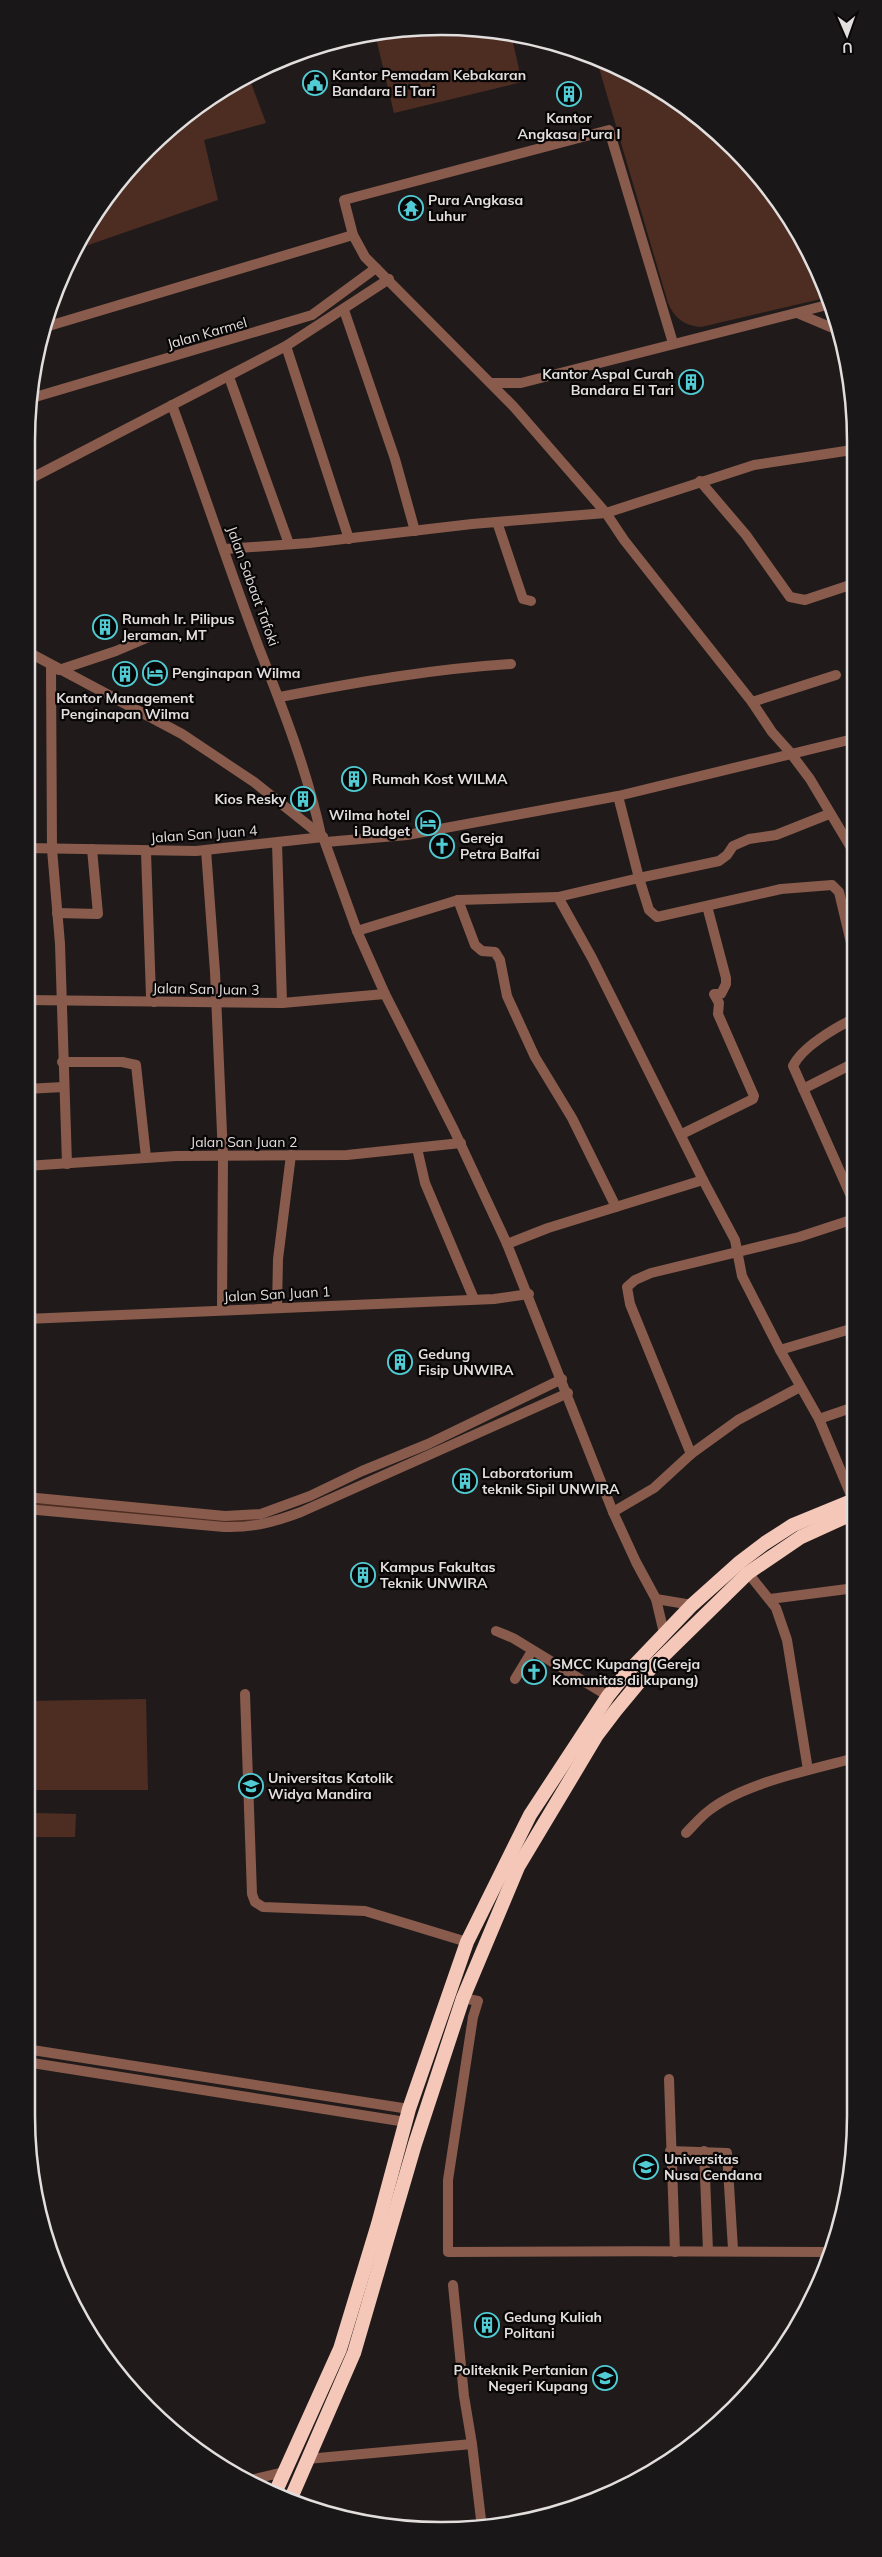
<svg xmlns="http://www.w3.org/2000/svg" width="882" height="2557" font-family="Mulish,sans-serif">
<style>
.green{fill:#4d2d22}
.lines{fill:none;stroke-linecap:round;stroke-linejoin:round}
.minor{stroke:#885b4c;stroke-width:10}
.highway{stroke:#f5c7b8;stroke-width:14}
.labels{text-anchor:middle;dominant-baseline:central;stroke-width:4.5;stroke-linejoin:round;paint-order:stroke}
.poi-label{font-size:14px;font-weight:bold;fill:#e2dedd;stroke:#080606;text-anchor:start}
.street-label{font-size:14px;fill:#e2dedd;stroke:#080606}
.rim{fill:none;stroke:#e2dedd;stroke-width:2.5}
</style>
<rect width="100%" height="100%" fill="#201b1a"/>
<g class="green">
<polygon points="468,27 511,34 522,82 394,113 376,38 413,29"/>
<path d="M597,61L649,82L753,167L813,258L825,298L701,327C685,326 674,318 668,303Z"/>
<path d="M248,75L266,123L204,140L218,200L74,250C86,230 98,206 113,188C148,145 197,98 248,75Z"/>
<polygon points="41,1503 256,1518 258,1520 255,1525 27,1506 28,1504"/>
<polygon points="146,1699 148,1790 26,1790 26,1701"/>
<polygon points="36,1813 76,1814 75,1837 35,1837"/>
</g>
<g class="lines">
<g class="minor">
<polyline points="344,310 395,459 415,531"/>
<polyline points="797,313 835,329"/>
<polyline points="42,328 353,235"/>
<polyline points="673,343 609,130 344,200 353,235 365,257 514,407 606,513 624,540 752,702 772,732 789,751 810,779 853,851"/>
<polyline points="286,346 349,539"/>
<polyline points="229,377 289,544"/>
<polyline points="491,383 521,383 827,305"/>
<polyline points="32,398 312,315 376,268"/>
<path d="M172,405C202,486 229,568 259,648C283,709 307,770 321,835"/>
<polyline points="26,481 286,346 389,279"/>
<polyline points="700,481 746,535 790,597 805,600 853,584"/>
<polyline points="497,522 523,599 531,601"/>
<polyline points="225,549 309,543 472,524 606,513 754,465 852,450"/>
<polyline points="26,651 182,734 254,782 323,837 357,931 385,994 454,1130 507,1244 613,1512 636,1562 656,1599 664,1633"/>
<polyline points="51,666 52,849 60,944 67,1164"/>
<polyline points="59,670 116,651 149,637"/>
<path d="M280,697C357,682 433,669 511,664"/>
<polyline points="752,702 836,675"/>
<polyline points="618,796 639,878 719,861 727,855 733,846 749,839 776,835 829,814"/>
<polyline points="326,842 407,835 618,796 853,739"/>
<polyline points="277,843 282,1003"/>
<polyline points="26,848 196,851 323,837"/>
<polyline points="206,850 215,972 223,1156 222,1310"/>
<polyline points="146,852 151,996 154,1002"/>
<polyline points="458,900 475,945 482,951 495,952 500,960 507,996 535,1057 572,1118 616,1207"/>
<polyline points="57,913 98,914 92,849"/>
<polyline points="357,931 458,900 558,897"/>
<polyline points="26,1000 282,1003 385,994"/>
<path d="M853,1019C835,1028 802,1047 793,1066L854,1203"/>
<polyline points="62,1062 122,1062 136,1065 146,1157"/>
<polyline points="26,1089 63,1087"/>
<polyline points="803,1089 854,1063"/>
<polyline points="682,1134 753,1099 754,1096 718,1014 719,1003 714,994 721,994 726,984 726,978 707,906"/>
<polyline points="417,1148 425,1183 474,1299"/>
<polyline points="26,1166 176,1156 347,1155 461,1143"/>
<polyline points="703,1180 735,1240 742,1276 780,1350"/>
<polyline points="507,1244 548,1228 703,1180 592,958 558,897 639,878 649,910 657,917 781,889 832,885 839,892 853,951"/>
<polyline points="277,1308 278,1259 291,1155"/>
<polyline points="26,1319 494,1299 529,1294"/>
<polyline points="819,1419 854,1407"/>
<polyline points="691,1454 630,1304 627,1287 635,1280 651,1273 799,1237 854,1219"/>
<polyline points="26,1497 225,1516 261,1514 310,1496 362,1471 428,1444 562,1379"/>
<polyline points="853,1500 819,1419 780,1350 854,1328"/>
<path d="M26,1509L224,1527C253,1528 274,1522 301,1512L568,1393"/>
<polyline points="613,1512 654,1488 691,1454 738,1420 800,1387"/>
<polyline points="748,1573 776,1608 787,1640 808,1770"/>
<polyline points="656,1599 692,1605"/>
<polyline points="770,1599 855,1588"/>
<polyline points="496,1631 513,1638 608,1696"/>
<polyline points="515,1679 532,1651"/>
<polyline points="245,1694 252,1894 255,1902 263,1907 365,1911 467,1942"/>
<path d="M686,1833C694,1825 701,1816 711,1809C745,1783 813,1769 855,1758"/>
<path d="M463,1998L478,2001L473,2017L448,2180V2252C575,2251 702,2251 829,2252"/>
<polyline points="26,2049 409,2109"/>
<polyline points="26,2062 406,2122"/>
<polyline points="669,2079 675,2252"/>
<polyline points="670,2151 727,2153 733,2249"/>
<polyline points="704,2151 708,2251"/>
<polyline points="453,2285 464,2396 472,2444 482,2528"/>
<polyline points="307,2459 472,2444"/>
<polyline points="246,2481 284,2472"/>
</g>
<g class="highway">
<polyline points="275,2493 340,2349 378,2224 409,2109 467,1942 530,1815 608,1696 624,1676 692,1605 740,1562 765,1543 793,1525 854,1500"/>
<polyline points="291,2498 354,2353 415,2144 463,1998 518,1867 597,1735 616,1710 650,1669 748,1573 801,1537 854,1513"/>
</g>
</g>
<defs>
<symbol id="civic-ring" viewBox="-11 -11 22 22"><circle r="9.5" fill="#080606" stroke="#51ccd4" stroke-width="1.5"/><path d="M-.6-6.5H3V-4.5H.6V-3L4-1V1h2V6H-6V1h2V-1L-.6-3ZM-1.2 2.5V6h2.4V2.5Z" fill="#51ccd4"/></symbol>
<symbol id="building-ring" viewBox="-11 -11 22 22"><circle r="9.5" fill="#080606" stroke="#51ccd4" stroke-width="1.5"/><path d="M-4-6H4V6H1V3H-1V6H-4ZM-2.5-4.3h1.7v1.8h-1.7ZM.8-4.3h1.7v1.8H.8ZM-2.5-1h1.7V.8h-1.7ZM.8-1h1.7V.8H.8Z" fill="#51ccd4"/></symbol>
<symbol id="temple-ring" viewBox="-11 -11 22 22"><circle r="9.5" fill="#080606" stroke="#51ccd4" stroke-width="1.5"/><path d="M0-6L5-2H3V0L6.5 2.5H4V6H1.5V3h-3V6H-4V2.5H-6.5L-3 0V-2H-5Z" fill="#51ccd4"/></symbol>
<symbol id="hotel-ring" viewBox="-11 -11 22 22"><circle r="9.5" fill="#080606" stroke="#51ccd4" stroke-width="1.5"/><path d="M-6-4.5h1.5V1H6V5H4.5V3h-9V5H-6ZM-4 0a1.8 1.8 0 1 1 3.6 0ZM.5 0V-2.5h3Q6-2.5 6 0Z" fill="#51ccd4"/></symbol>
<symbol id="church-ring" viewBox="-11 -11 22 22"><circle r="9.5" fill="#080606" stroke="#51ccd4" stroke-width="1.5"/><path d="M-1.2-6h2.4v3.5h3.3v2.4h-3.3V6h-2.4V-.1h-3.3v-2.4h3.3Z" fill="#51ccd4"/></symbol>
<symbol id="university-ring" viewBox="-11 -11 22 22"><circle r="9.5" fill="#080606" stroke="#51ccd4" stroke-width="1.5"/><path d="M0-5L7-2L0 1L-7-2ZM-4 1L0 2.5L4 1V4Q0 6-4 4Z" fill="#51ccd4"/></symbol>
</defs>
<g fill-rule="evenodd">
<use href="#civic-ring" x="301" y="69" width="28" height="28"/>
<use href="#building-ring" x="555" y="80" width="28" height="28"/>
<use href="#temple-ring" x="397" y="194" width="28" height="28"/>
<use href="#building-ring" x="677" y="368" width="28" height="28"/>
<use href="#building-ring" x="91" y="613" width="28" height="28"/>
<use href="#hotel-ring" x="141" y="659" width="28" height="28"/>
<use href="#building-ring" x="111" y="660" width="28" height="28"/>
<use href="#building-ring" x="340" y="765" width="28" height="28"/>
<use href="#building-ring" x="289" y="785" width="28" height="28"/>
<use href="#hotel-ring" x="414" y="809" width="28" height="28"/>
<use href="#church-ring" x="428" y="832" width="28" height="28"/>
<use href="#building-ring" x="386" y="1348" width="28" height="28"/>
<use href="#building-ring" x="451" y="1467" width="28" height="28"/>
<use href="#building-ring" x="349" y="1561" width="28" height="28"/>
<use href="#church-ring" x="520" y="1658" width="28" height="28"/>
<use href="#university-ring" x="237" y="1772" width="28" height="28"/>
<use href="#university-ring" x="632" y="2153" width="28" height="28"/>
<use href="#building-ring" x="473" y="2311" width="28" height="28"/>
<use href="#university-ring" x="591" y="2364" width="28" height="28"/>
</g>
<g class="labels">
<g class="poi-label">
<text x="332" y="75">Kantor Pemadam Kebakaran<tspan x="332" dy="16">Bandara El Tari</tspan></text>
<text x="569" y="118" text-anchor="middle">Kantor<tspan x="569" dy="16">Angkasa Pura I</tspan></text>
<text x="428" y="200">Pura Angkasa<tspan x="428" dy="16">Luhur</tspan></text>
<text x="674" y="374" text-anchor="end">Kantor Aspal Curah<tspan x="674" dy="16">Bandara El Tari</tspan></text>
<text x="122" y="619">Rumah Ir. Pilipus<tspan x="122" dy="16">Jeraman, MT</tspan></text>
<text x="172" y="673">Penginapan Wilma</text>
<text x="125" y="698" text-anchor="middle">Kantor Management<tspan x="125" dy="16">Penginapan Wilma</tspan></text>
<text x="372" y="779">Rumah Kost WILMA</text>
<text x="286" y="799" text-anchor="end">Kios Resky</text>
<text x="410" y="815" text-anchor="end">Wilma hotel<tspan x="410" dy="16">i Budget</tspan></text>
<text x="460" y="838">Gereja<tspan x="460" dy="16">Petra Balfai</tspan></text>
<text x="418" y="1354">Gedung<tspan x="418" dy="16">Fisip UNWIRA</tspan></text>
<text x="482" y="1473">Laboratorium<tspan x="482" dy="16">teknik Sipil UNWIRA</tspan></text>
<text x="380" y="1567">Kampus Fakultas<tspan x="380" dy="16">Teknik UNWIRA</tspan></text>
<text x="552" y="1664">SMCC Kupang (Gereja<tspan x="552" dy="16">Komunitas di kupang)</tspan></text>
<text x="268" y="1778">Universitas Katolik<tspan x="268" dy="16">Widya Mandira</tspan></text>
<text x="664" y="2159">Universitas<tspan x="664" dy="16">Nusa Cendana</tspan></text>
<text x="504" y="2317">Gedung Kuliah<tspan x="504" dy="16">Politani</tspan></text>
<text x="588" y="2370" text-anchor="end">Politeknik Pertanian<tspan x="588" dy="16">Negeri Kupang</tspan></text>
</g>
<g class="street-label">
<text transform="translate(207 333) rotate(-16)">Jalan Karmel</text>
<text transform="translate(253 586) rotate(70)">Jalan Sabaat Tafoki</text>
<text transform="translate(204 834) rotate(-4)">Jalan San Juan 4</text>
<text transform="translate(206 989) rotate(1)">Jalan San Juan 3</text>
<text x="244" y="1142">Jalan San Juan 2</text>
<text transform="translate(277 1294) rotate(-3)">Jalan San Juan 1</text>
</g>
</g>
<path d="M0 0H882V2557H0ZM441 35H441A406 406 0 0 1 847 441V2116A406 406 0 0 1 441 2522H441A406 406 0 0 1 35 2116V441A406 406 0 0 1 441 35Z" fill="#191717" fill-rule="evenodd"/>
<path class="rim" d="M441 35H441A406 406 0 0 1 847 441V2116A406 406 0 0 1 441 2522H441A406 406 0 0 1 35 2116V441A406 406 0 0 1 441 35Z"/>
<g transform="translate(847 35) rotate(178)" stroke="#080606" stroke-width="4" paint-order="stroke">
<path d="M0-4L9 19L0 12L-9 19Z" fill="#e2dedd"/>
<text y="-8" font-size="14" font-weight="bold" text-anchor="middle" fill="#e2dedd">U</text>
</g>
</svg>
